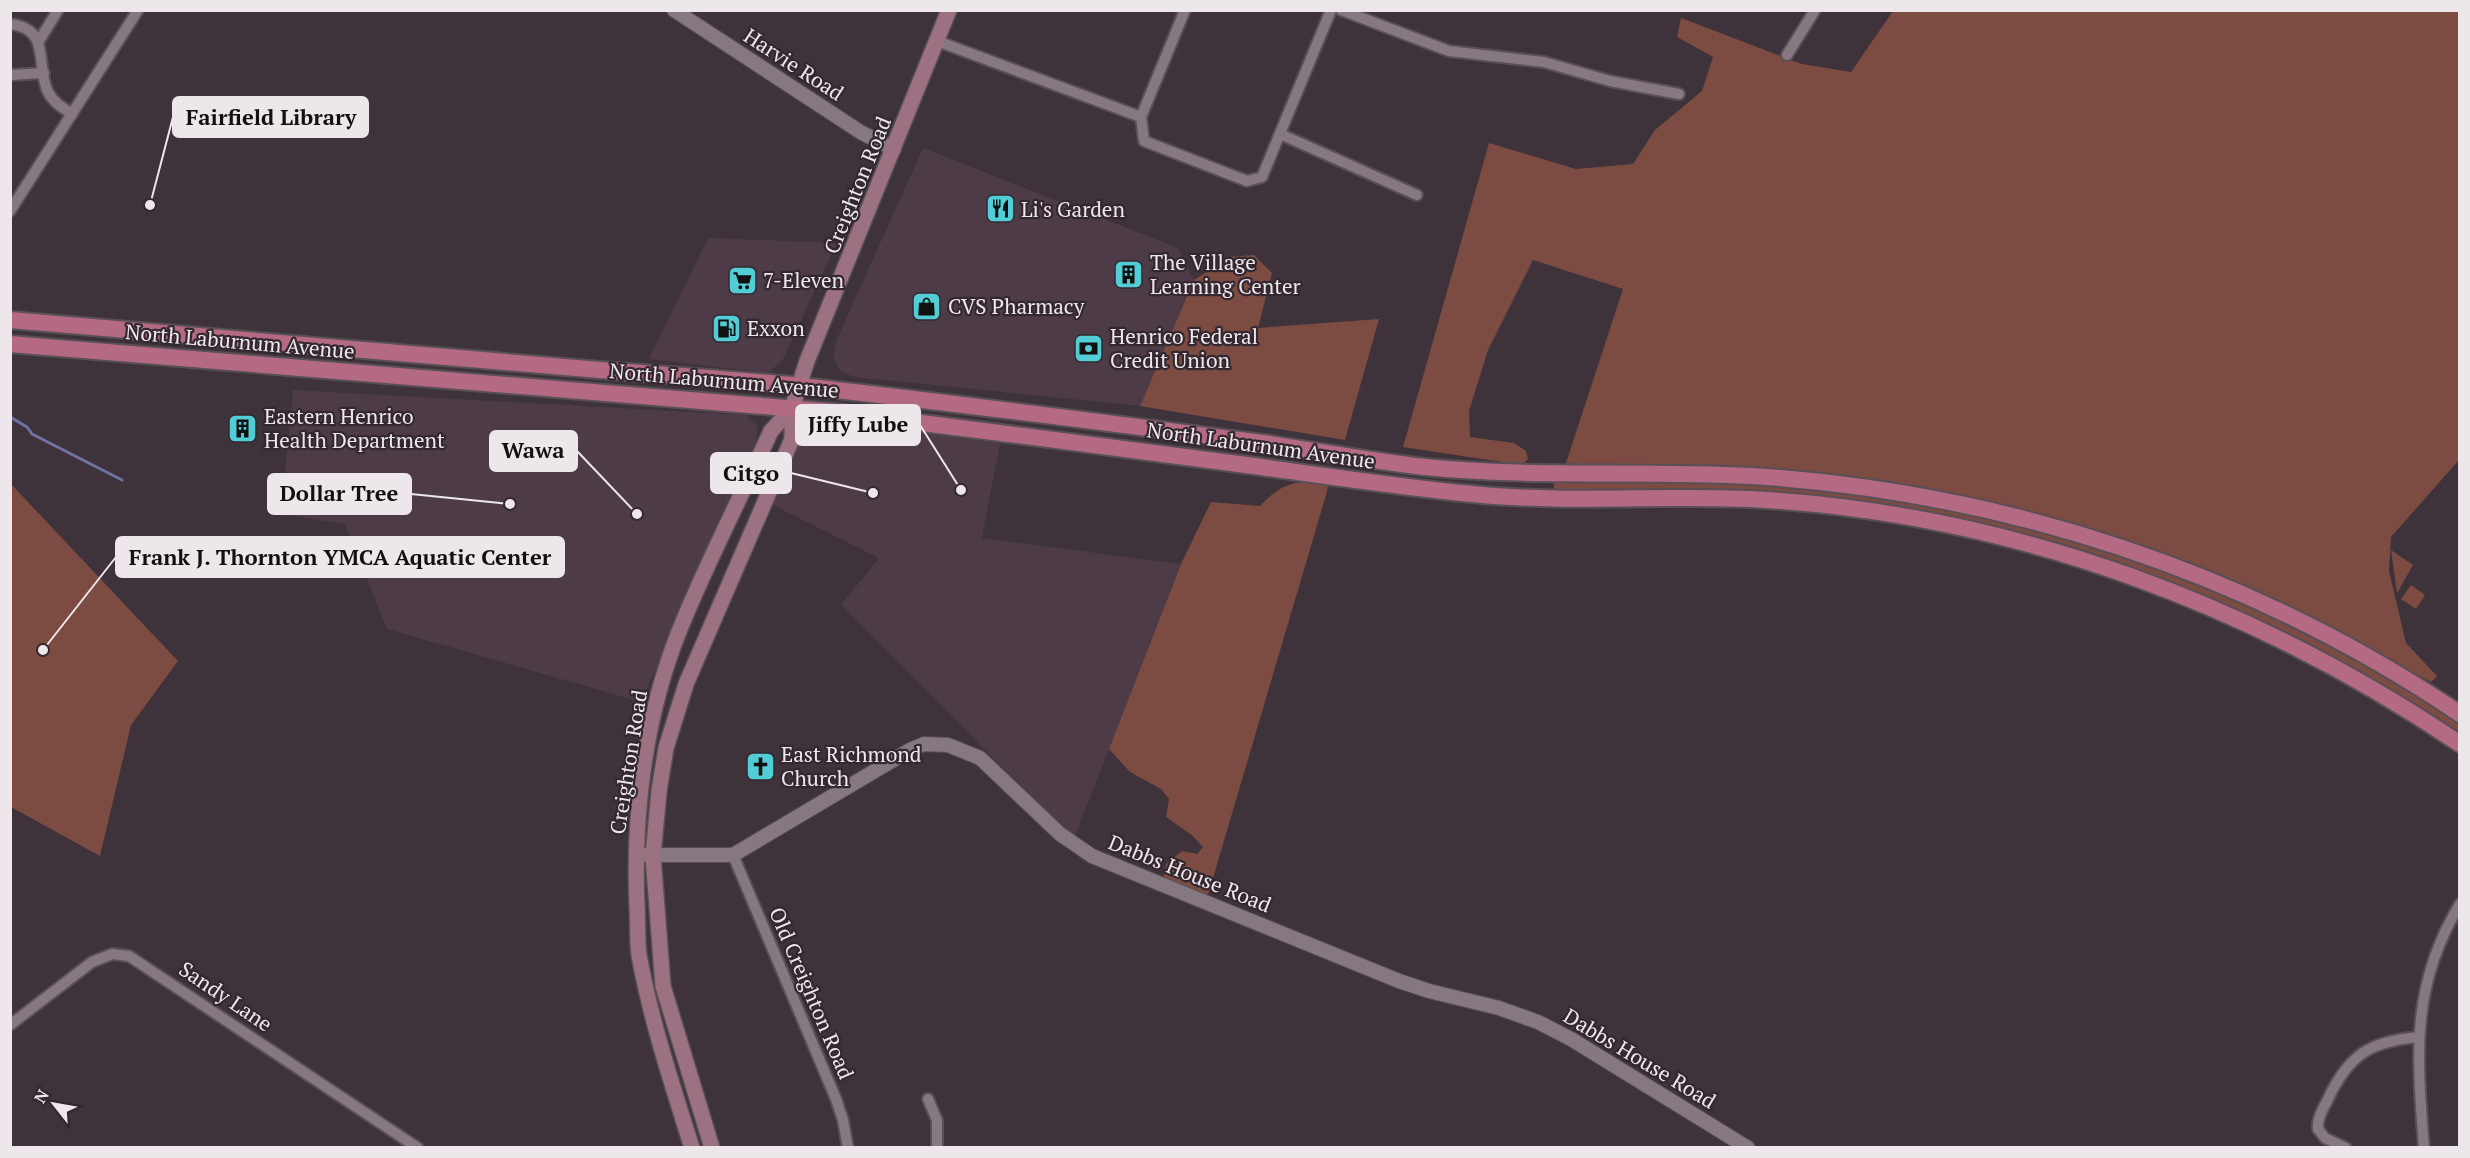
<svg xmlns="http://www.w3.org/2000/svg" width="2470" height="1158" font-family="'PT Serif',serif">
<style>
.built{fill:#4d3c48}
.green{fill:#7c4b42}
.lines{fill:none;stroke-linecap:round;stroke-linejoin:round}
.stream{stroke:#7071a5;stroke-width:3}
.minor-casing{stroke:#594f56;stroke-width:14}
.tertiary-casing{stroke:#594f56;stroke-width:16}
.secondary-casing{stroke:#594f56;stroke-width:18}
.primary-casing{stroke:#594f56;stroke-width:20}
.minor{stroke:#857881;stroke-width:10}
.tertiary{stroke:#857881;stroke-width:14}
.secondary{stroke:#9c7181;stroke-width:15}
.primary{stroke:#b36a82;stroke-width:16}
.labels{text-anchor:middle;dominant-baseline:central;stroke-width:4.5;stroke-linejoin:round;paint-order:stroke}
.street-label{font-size:21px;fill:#ede6eb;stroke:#342830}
.poi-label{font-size:21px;fill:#ede6eb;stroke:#342830;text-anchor:start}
.leader{fill:none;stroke:#ede6eb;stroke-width:2}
.callout-dot{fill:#ede6eb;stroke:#342830;stroke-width:2}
.callout{fill:#ede6eb;stroke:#ede6eb;stroke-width:2}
.callout-label{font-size:22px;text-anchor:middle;font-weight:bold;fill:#111}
</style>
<rect width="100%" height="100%" fill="#3e323b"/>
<g class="built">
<polygon points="923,148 1178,248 1194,280 1140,406 855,377 840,371 833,355 837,339"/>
<polygon points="708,238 837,243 783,359 768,373 649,359"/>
<polygon points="293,390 746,415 758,427 755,445 641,702 387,629 345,524 281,514"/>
<polygon points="817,420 1000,443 982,538 1181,564 1074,839 841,605 879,558 773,505 808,422"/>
</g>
<g class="green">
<path d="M1893,11H2459V460L2391,537L2389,571L2406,643L2437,676L2431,682C2274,598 2110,519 1933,490C1812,469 1688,471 1565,466L1623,289L1533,260L1488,350L1469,411L1470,437L1514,443L1526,451L1528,459L1522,465L1403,447L1489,143L1576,169L1633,164L1655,130L1702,91L1713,57L1677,37L1681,18L1802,64L1851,72Z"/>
<polygon points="1254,255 1272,273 1258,328 1379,319 1345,440 1140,406 1194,280 1229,257"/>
<polygon points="1557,480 1760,482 1849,491 2005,519 2149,563 2294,625 2368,665 2453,719 2459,724 2459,737 2239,614 1933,517 1562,492 1554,489 1554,484"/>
<path d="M1311,481L1328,486L1326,495L1208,895L1163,878L1166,864L1182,851L1197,854L1203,847L1193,836L1166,817L1169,799L1161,789L1130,772L1109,749L1181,564L1211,502L1260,506C1277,488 1287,483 1311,481Z"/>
<polygon points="11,484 178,661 131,725 100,856 11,807"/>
<polygon points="2391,550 2413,565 2397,593"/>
<polygon points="2411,585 2425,595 2416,609 2401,599"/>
</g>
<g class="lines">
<polyline class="stream" points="10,417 27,427 32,434 122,480"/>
<defs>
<g id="minor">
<polyline points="1341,10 1449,51 1544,62 1610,81 1679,94"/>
<path d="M10,24C52,29 35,65 48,92C53,102 63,108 72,114"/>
<polyline points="39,41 58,10"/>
<polyline points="937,41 1141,117 1144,141 1247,181 1262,177 1331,10"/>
<polyline points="1787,55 1815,10"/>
<polyline points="10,75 44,73"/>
<polyline points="1141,117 1185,10"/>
<polyline points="1280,134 1417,195"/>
<polyline points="10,211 138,10"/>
<polyline points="733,855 836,1099 843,1120 848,1148"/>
<polyline points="10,1025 92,962 112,954 129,956 418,1148"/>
<polyline points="928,1099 937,1120 937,1148"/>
<path d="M2346,1148L2325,1138L2318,1129C2317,1118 2323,1109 2328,1099C2349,1054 2371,1041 2419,1037"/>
<path d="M2424,1148C2417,1056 2410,986 2460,904"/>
</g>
<g id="tertiary">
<polyline points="674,10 862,133 894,149"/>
<polyline points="643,855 733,855 910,750 924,744 948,745 980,758 1060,834 1092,856 1399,981 1429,991 1499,1008 1538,1022 1571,1039 1748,1148"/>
</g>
<g id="secondary">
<path d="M692,1148C672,1084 651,1021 639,955C637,939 638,922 637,905C633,814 645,715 680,629C707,562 741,497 771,431L792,408"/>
<polyline points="712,1148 663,986 653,856 659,791 666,748 686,684 792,439 792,408 807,361 949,10"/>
</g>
<g id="primary">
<path d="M10,320C207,337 404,353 600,370C667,375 734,379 801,386C955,403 1109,423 1263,443C1317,451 1371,461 1425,467C1534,478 1643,470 1752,476C2004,492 2250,572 2460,714"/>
<path d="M10,344L835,412C975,429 1114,448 1254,466C1327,476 1399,487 1472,494C1570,504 1669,494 1767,500C2016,516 2254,605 2460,744"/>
</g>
</defs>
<use href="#minor" class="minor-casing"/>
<use href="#tertiary" class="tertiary-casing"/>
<use href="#secondary" class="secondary-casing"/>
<use href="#primary" class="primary-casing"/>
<use href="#minor" class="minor"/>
<use href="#tertiary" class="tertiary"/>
<use href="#secondary" class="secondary"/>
<use href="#primary" class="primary"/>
</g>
<defs>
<symbol id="restaurant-square" viewBox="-11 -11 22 22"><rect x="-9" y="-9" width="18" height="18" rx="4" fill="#52ccd5" stroke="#342830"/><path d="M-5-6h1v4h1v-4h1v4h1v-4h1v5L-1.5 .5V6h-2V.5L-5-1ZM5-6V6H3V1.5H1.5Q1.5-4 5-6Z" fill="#111"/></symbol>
<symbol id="building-square" viewBox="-11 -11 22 22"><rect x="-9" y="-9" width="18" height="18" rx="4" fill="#52ccd5" stroke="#342830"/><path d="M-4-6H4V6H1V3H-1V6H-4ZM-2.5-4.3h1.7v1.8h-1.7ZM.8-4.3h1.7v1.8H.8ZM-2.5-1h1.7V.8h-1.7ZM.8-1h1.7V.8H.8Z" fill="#111"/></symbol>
<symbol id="supermarket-square" viewBox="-11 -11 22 22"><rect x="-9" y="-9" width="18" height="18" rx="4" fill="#52ccd5" stroke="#342830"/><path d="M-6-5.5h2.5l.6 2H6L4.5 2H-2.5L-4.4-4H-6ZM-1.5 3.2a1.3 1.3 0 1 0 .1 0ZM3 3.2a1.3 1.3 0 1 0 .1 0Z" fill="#111"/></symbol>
<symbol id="shop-square" viewBox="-11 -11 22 22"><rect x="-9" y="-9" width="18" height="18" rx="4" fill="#52ccd5" stroke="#342830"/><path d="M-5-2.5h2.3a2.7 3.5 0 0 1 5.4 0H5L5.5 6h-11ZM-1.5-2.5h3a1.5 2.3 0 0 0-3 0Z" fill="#111"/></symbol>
<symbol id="fuel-square" viewBox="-11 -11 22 22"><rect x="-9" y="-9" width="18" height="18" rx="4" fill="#52ccd5" stroke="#342830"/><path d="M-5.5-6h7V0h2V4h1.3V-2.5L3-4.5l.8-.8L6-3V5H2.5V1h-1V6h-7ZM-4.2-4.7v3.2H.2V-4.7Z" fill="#111"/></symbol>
<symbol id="bank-square" viewBox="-11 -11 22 22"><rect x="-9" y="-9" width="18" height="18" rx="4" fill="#52ccd5" stroke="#342830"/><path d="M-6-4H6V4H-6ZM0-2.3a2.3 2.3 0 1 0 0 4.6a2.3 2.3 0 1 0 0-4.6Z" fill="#111"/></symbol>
<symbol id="church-square" viewBox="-11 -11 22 22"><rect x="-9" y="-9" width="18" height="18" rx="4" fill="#52ccd5" stroke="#342830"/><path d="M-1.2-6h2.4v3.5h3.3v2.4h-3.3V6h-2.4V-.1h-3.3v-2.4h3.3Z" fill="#111"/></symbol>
</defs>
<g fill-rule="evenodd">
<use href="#restaurant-square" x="984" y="192" width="33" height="33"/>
<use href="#building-square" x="1112" y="258" width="33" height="33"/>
<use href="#supermarket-square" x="726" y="264" width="33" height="33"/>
<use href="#shop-square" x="910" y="290" width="33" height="33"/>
<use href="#fuel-square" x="710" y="312" width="33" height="33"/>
<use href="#bank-square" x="1072" y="332" width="33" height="33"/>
<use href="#building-square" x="226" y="412" width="33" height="33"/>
<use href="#church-square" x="744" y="750" width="33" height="33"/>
</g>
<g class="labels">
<g class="street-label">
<text transform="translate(794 64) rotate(33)">Harvie Road</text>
<text transform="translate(857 185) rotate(-68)">Creighton Road</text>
<text transform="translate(240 341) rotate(5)">North Laburnum Avenue</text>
<text transform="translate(724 380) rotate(5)">North Laburnum Avenue</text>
<text transform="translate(1261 445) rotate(8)">North Laburnum Avenue</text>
<text transform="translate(628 762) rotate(-81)">Creighton Road</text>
<text transform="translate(1190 873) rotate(22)">Dabbs House Road</text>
<text transform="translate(812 993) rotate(67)">Old Creighton Road</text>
<text transform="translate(226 996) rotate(34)">Sandy Lane</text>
<text transform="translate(1640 1058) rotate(31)">Dabbs House Road</text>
</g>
<g class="poi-label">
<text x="1021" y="209">Li's Garden</text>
<text x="1150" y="262">The Village<tspan x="1150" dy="24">Learning Center</tspan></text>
<text x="763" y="280">7-Eleven</text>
<text x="948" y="306">CVS Pharmacy</text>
<text x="747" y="328">Exxon</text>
<text x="1110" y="336">Henrico Federal<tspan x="1110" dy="24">Credit Union</tspan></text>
<text x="264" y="416">Eastern Henrico<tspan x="264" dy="24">Health Department</tspan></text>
<text x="781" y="754">East Richmond<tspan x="781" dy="24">Church</tspan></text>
</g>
</g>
<path class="leader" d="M150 205L173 117M961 490L920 425M637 514L577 451M873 493L791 473M510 504L411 494M43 650L116 557"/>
<g class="callout-dot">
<circle cx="150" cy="205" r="6"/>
<circle cx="961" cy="490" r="6"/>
<circle cx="637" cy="514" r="6"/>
<circle cx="873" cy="493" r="6"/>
<circle cx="510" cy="504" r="6"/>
<circle cx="43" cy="650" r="6"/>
</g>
<g class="callout">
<rect x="173" y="97" width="195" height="40" rx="6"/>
<rect x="796" y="405" width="124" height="40" rx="6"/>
<rect x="490" y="431" width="87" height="40" rx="6"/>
<rect x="711" y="453" width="80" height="40" rx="6"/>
<rect x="268" y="474" width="143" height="40" rx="6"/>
<rect x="116" y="537" width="448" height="40" rx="6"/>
</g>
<g class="callout-label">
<text x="271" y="125">Fairfield Library</text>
<text x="858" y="432">Jiffy Lube</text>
<text x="533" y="458">Wawa</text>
<text x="751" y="481">Citgo</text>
<text x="339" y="501">Dollar Tree</text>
<text x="340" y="565">Frank J. Thornton YMCA Aquatic Center</text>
</g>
<rect width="2470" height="1158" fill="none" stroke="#ede6eb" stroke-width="24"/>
<g transform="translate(54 1104) rotate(301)" stroke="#342830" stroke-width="4.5" paint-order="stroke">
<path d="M0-4.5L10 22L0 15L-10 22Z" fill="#ede6eb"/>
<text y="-9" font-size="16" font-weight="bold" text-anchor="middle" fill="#ede6eb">N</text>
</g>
</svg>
